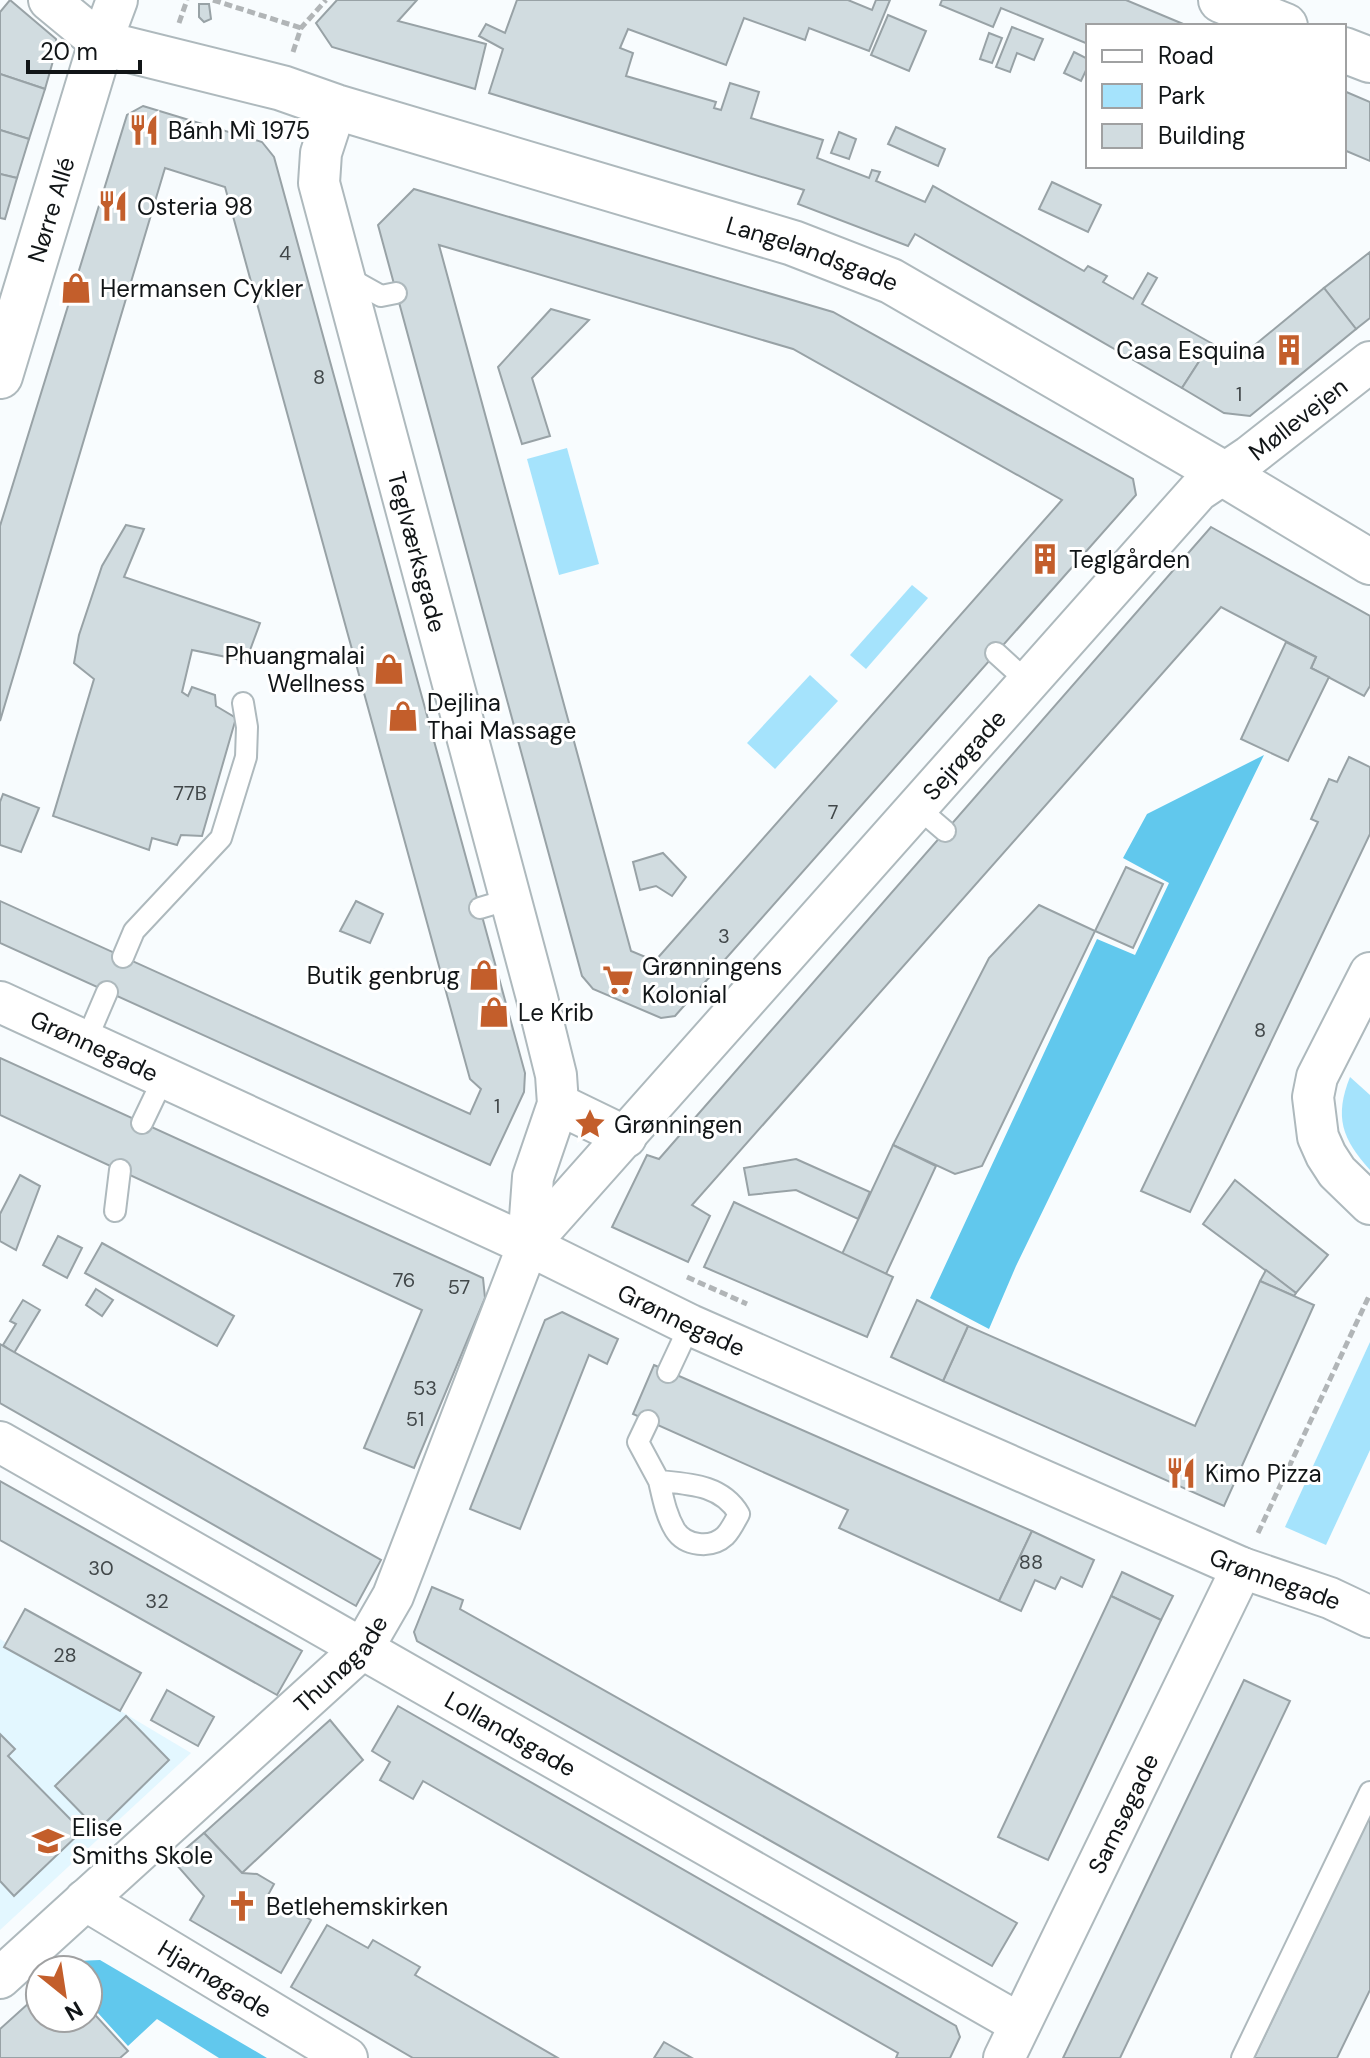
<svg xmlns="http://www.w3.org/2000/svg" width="1370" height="2058" font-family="'DM Sans',sans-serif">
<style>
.built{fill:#e3f7ff}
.green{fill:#a5e3fc}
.forest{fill:#61c8ed}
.building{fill:#d1dce0;stroke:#98a2a6;stroke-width:2;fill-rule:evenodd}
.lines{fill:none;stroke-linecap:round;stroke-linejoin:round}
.lane-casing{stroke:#aeb9bd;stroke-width:24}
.street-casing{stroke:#aeb9bd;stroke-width:44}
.secondary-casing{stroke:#aeb9bd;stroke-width:48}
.path{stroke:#b1b5b7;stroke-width:5;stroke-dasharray:8 4;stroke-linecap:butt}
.lane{stroke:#fff;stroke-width:20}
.street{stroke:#fff;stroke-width:40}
.secondary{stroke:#fff;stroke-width:44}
.labels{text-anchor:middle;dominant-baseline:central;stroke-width:6;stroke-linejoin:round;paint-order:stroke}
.number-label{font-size:20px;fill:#414749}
.poi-label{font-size:24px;fill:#111517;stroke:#fff;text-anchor:start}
.street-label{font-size:24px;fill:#111517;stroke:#fff}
</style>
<rect width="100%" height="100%" fill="#f8fcfe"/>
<polygon class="built" points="0,1639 191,1753 0,1930"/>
<g class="green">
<polygon points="567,448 599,564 559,575 527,459"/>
<polygon points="912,585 928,598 866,669 850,655"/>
<polygon points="810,675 838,701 775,769 747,743"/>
<path d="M1350,1077L1370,1095V1170C1342,1139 1334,1117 1350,1077Z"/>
<polygon points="1370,1342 1370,1450 1326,1545 1285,1527"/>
</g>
<g class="forest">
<polygon points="1264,755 1016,1266 989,1329 930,1298 1097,939 1135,955 1169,883 1123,858 1147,814"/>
<polygon points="100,1960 267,2058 219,2058 157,2019 128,2046 88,2002 88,1970 63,1970 77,1961"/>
</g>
<g class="building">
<polygon points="10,0 56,39 57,47 45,89 0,74 0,12"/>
<polygon points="337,0 417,0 398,21 486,44 475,89 332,47 316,23"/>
<polygon points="517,0 848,0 872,10 876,0 890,0 869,51 809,28 805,40 744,18 726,65 628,29 620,48 633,53 626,76 716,102 714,108 721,110 730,83 759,92 751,118 823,140 817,158 869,178 872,170 880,172 876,181 925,202 933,186 1084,271 1088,266 1107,276 1103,282 1133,299 1148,273 1157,278 1142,304 1211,343 1182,388 915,234 908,246 798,204 804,190 489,93 503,49 479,36 486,24 505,33"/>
<polygon points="942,0 1126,0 1188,26 1088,26 1088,44 1001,8 993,27 940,5"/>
<polygon points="199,4 209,4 211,19 204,22 199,17"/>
<polygon points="888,15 926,31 909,71 871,55"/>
<polygon points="1012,27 1043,39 1034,60 1017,53 1010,72 996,67"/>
<polygon points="989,33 1002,38 992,63 980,59"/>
<polygon points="1074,52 1088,59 1088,66 1081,81 1064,73"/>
<polygon points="0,74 45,89 29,139 0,130"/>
<polygon points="1344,91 1370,102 1370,161 1344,150"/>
<polygon points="143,106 262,142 274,157 525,1073 524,1092 490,1165 0,943 0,901 470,1114 481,1089 470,1079 225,187 165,168 0,721 0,526 127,115"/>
<polygon points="896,127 945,149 938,166 888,144"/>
<polygon points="0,130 29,139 17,178 0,174"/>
<polygon points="839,132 856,139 849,159 831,153"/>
<polygon points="0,174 17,178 5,219 0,218"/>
<polygon points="1052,182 1101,205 1088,232 1039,209"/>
<path d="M414,189L833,312L1133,479L1136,495L675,1016L661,1018L593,989L582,976L378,225ZM439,245L793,349L1062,500L655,961L631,951Z"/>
<polygon points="1370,252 1370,318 1356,329 1324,288"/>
<polygon points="1324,288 1356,329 1250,416 1224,413 1182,388 1211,343 1239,358"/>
<polygon points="551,309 589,320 532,378 550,436 522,444 498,367"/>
<polygon points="126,525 144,529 124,577 260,623 246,661 192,650 182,692 188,696 192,687 215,695 216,706 236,718 202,836 181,835 177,845 152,838 149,850 53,816 94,679 74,663 79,635 102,566"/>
<polygon points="1211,527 1370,616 1370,686 1364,696 1311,668 1316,657 1221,607 692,1205 710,1216 688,1262 612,1227 647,1155 659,1159"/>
<polygon points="1286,642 1316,657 1311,668 1329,677 1288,761 1241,739"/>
<polygon points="1349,757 1370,767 1370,834 1190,1212 1141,1191 1318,822 1311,819 1329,779 1337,782"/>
<polygon points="3,794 39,808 21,852 0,845 0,802"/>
<polygon points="663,853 686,877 672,896 656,886 640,890 633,862"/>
<polygon points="1126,867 1163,884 1133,948 1095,931"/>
<polygon points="356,901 383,914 370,943 340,931"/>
<polygon points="1039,905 1095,931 982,1166 955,1174 893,1145 989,958"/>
<polygon points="0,1058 483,1278 485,1298 414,1468 364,1448 422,1310 0,1115"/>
<polygon points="893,1145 936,1166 886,1274 842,1254"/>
<polygon points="796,1159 870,1192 858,1219 796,1190 749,1195 744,1168"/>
<polygon points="20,1175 40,1186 16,1250 0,1241 0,1214"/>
<polygon points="1235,1180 1328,1255 1296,1293 1203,1224"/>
<polygon points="734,1202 893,1277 867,1337 704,1267"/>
<polygon points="58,1236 82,1248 67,1278 43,1265"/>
<polygon points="102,1243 234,1316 217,1346 85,1273"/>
<polygon points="1266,1270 1296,1293 1294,1296 1260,1281"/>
<polygon points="1260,1281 1314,1305 1224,1506 943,1381 968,1326 1195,1426"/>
<polygon points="96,1289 113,1300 102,1316 86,1305"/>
<polygon points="23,1300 40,1310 14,1353 3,1345 16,1324 10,1321"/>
<polygon points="917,1300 968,1326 943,1381 891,1357"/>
<polygon points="562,1312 618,1339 607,1364 589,1355 520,1529 470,1509 545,1320"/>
<polygon points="0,1344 381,1560 356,1606 0,1403"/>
<polygon points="654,1365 1032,1531 999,1601 839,1528 848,1510 633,1414"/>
<polygon points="0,1481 302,1651 277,1695 0,1540"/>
<polygon points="1032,1531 1094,1560 1082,1587 1061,1577 1055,1589 1035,1580 1021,1611 999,1601"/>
<polygon points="1122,1572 1173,1596 1161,1620 1111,1596"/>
<polygon points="432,1587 463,1600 460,1609 1017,1923 992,1966 417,1641 414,1632"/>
<polygon points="1111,1596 1161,1620 1048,1860 998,1837"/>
<polygon points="25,1609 141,1673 120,1711 4,1647"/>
<polygon points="1244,1680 1290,1701 1120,2058 1063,2058"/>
<polygon points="167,1690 214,1717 198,1746 151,1720"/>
<polygon points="398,1706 956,2026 960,2037 950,2058 896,2058 898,2053 423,1781 413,1799 380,1780 390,1762 372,1751"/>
<polygon points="126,1716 169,1760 98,1830 55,1786"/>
<polygon points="330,1720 363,1760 242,1873 204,1833"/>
<polygon points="0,1734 15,1749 8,1756 82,1831 14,1896 0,1881"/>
<polygon points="1370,1816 1370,1990 1337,2058 1254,2058"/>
<polygon points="204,1833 242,1873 257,1874 274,1884 268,1895 311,1920 281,1973 190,1920 204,1896 175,1863 179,1858 177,1856"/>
<polygon points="327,1925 368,1948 373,1940 420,1967 415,1975 558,2058 413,2058 291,1987"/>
<polygon points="40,1993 40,2018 88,2018 88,2007 128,2051 120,2058 0,2058 0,2029"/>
<polygon points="664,2042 692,2058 654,2058"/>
</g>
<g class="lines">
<defs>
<g id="lane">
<polyline points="347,277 381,296 396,293"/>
<polyline points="996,653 1028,682"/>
<polyline points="917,807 945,831"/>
<polyline points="480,908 510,899"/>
<polyline points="123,957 134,931 221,838 246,757 247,727 243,703"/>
<polyline points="86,1041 107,992"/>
<polyline points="142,1123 164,1077"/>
<polyline points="115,1211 120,1170"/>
<polyline points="668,1372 690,1325"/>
<path d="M648,1421L638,1442L659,1481C690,1484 722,1485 739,1514C735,1521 731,1530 725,1536C711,1549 685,1546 675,1530C666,1515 663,1498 659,1481"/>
<polyline points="1242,2058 1370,1792"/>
</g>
<g id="street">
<polyline points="49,0 101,43 117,0"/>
<polyline points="1370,973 1317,1077 1313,1097 1318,1137 1326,1155 1337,1172 1370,1204"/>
<path id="s1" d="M0,1002L528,1245L690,1325L1242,1568L1330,1598L1370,1617"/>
<polyline points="558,1104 626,1137"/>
<path id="s2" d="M528,1245L1198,491L1250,456L1370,362"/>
<path id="s3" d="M0,1442L1020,2024"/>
<path id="s4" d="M85,1900L347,2058"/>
<path id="s5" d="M0,1978L363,1648L393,1596L528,1245L533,1177L558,1104L556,1075L537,998L319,183L321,153L336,107"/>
<path id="s6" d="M1004,2058L1242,1568"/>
</g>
<g id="secondary">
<polyline points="1221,0 1285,26"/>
<polyline points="1344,50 1370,60"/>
<path id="s7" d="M0,376L101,43L282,88L336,107L793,243L891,281L1224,474L1370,562"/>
</g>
</defs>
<use href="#lane" class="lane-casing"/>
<use href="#street" class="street-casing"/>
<use href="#secondary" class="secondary-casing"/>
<g class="path">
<polyline points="213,0 301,28"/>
<polyline points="179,23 187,0"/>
<polyline points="293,52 301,28 326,0"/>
<polyline points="687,1277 747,1304"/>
<polyline points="1258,1533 1370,1294"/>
</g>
<use href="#lane" class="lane"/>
<use href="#street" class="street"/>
<use href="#secondary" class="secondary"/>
</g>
<defs>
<symbol id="restaurant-bare" viewBox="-9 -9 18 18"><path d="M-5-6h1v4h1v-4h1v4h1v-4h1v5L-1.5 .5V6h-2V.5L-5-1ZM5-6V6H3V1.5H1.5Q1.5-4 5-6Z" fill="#c35e2b" stroke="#fff" stroke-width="2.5" paint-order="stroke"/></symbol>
<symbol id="shop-bare" viewBox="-9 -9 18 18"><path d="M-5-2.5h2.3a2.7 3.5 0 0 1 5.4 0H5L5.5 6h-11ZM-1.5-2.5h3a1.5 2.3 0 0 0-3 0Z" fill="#c35e2b" stroke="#fff" stroke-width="2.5" paint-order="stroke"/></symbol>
<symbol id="building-bare" viewBox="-9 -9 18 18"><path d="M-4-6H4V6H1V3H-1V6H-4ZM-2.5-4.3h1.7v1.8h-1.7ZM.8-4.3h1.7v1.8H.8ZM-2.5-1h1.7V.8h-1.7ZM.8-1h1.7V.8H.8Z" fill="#c35e2b" stroke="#fff" stroke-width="2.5" paint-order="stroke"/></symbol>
<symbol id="supermarket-bare" viewBox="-9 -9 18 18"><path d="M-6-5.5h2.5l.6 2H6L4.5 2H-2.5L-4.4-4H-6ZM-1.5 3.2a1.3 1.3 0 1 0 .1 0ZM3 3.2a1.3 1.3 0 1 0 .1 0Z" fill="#c35e2b" stroke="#fff" stroke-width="2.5" paint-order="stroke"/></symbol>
<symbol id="sight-bare" viewBox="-9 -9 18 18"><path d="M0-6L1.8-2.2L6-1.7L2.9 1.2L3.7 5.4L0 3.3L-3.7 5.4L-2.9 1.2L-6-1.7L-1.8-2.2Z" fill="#c35e2b" stroke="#fff" stroke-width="2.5" paint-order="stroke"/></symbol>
<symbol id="school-bare" viewBox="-9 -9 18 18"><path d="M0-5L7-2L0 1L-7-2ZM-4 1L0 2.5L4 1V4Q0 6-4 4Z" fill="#c35e2b" stroke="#fff" stroke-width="2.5" paint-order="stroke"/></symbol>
<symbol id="church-bare" viewBox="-9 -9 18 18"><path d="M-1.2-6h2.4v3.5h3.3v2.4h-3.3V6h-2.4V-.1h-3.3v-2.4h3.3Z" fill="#c35e2b" stroke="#fff" stroke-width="2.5" paint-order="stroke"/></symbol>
</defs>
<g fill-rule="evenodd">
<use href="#restaurant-bare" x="122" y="108" width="44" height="44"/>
<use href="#restaurant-bare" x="91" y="184" width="44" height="44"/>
<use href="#shop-bare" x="54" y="266" width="44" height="44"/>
<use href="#building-bare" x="1267" y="328" width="44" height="44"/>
<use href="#building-bare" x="1023" y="537" width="44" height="44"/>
<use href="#shop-bare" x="367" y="647" width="44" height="44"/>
<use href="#shop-bare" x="381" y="694" width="44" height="44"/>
<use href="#shop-bare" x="462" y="953" width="44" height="44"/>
<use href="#supermarket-bare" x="596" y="958" width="44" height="44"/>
<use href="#shop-bare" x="472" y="990" width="44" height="44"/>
<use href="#sight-bare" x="568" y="1102" width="44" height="44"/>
<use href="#restaurant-bare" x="1159" y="1451" width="44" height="44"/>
<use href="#school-bare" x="26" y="1819" width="44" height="44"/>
<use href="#church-bare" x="220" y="1884" width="44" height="44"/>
</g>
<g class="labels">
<g class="number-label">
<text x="285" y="253">4</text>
<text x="319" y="377">8</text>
<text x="1239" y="394">1</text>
<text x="190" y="793">77B</text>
<text x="833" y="812">7</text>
<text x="724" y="936">3</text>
<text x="1260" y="1030">8</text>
<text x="497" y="1106">1</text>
<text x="404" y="1280">76</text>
<text x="459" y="1287">57</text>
<text x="425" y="1388">53</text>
<text x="415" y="1419">51</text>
<text x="1031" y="1562">88</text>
<text x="101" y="1568">30</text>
<text x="157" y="1601">32</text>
<text x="65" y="1655">28</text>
</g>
<g class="poi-label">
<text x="168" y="130">Bánh Mì 1975</text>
<text x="137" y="206">Osteria 98</text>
<text x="100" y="288">Hermansen Cykler</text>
<text x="1265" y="350" text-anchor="end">Casa Esquina</text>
<text x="1069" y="559">Teglgården</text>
<text x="365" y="655" text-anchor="end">Phuangmalai<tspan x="365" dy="28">Wellness</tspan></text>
<text x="427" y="702">Dejlina<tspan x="427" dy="28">Thai Massage</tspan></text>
<text x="642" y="966">Grønningens<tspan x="642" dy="28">Kolonial</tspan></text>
<text x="460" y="975" text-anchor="end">Butik genbrug</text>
<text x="518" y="1012">Le Krib</text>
<text x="614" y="1124">Grønningen</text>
<text x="1205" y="1473">Kimo Pizza</text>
<text x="72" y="1827">Elise<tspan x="72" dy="28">Smiths Skole</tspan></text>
<text x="266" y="1906">Betlehemskirken</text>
</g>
<g class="street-label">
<text stroke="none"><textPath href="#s7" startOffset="174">Nørre Allé</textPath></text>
<text stroke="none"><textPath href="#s7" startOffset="1090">Langelandsgade</textPath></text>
<text stroke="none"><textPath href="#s2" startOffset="1132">Møllevejen</textPath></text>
<text transform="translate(417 552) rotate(75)">Teglværksgade</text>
<text stroke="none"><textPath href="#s2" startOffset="656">Sejrøgade</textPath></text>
<text stroke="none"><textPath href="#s1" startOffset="104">Grønnegade</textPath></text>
<text stroke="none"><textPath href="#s1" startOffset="752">Grønnegade</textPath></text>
<text stroke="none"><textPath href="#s1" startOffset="1400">Grønnegade</textPath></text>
<text stroke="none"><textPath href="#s5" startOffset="464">Thunøgade</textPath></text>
<text stroke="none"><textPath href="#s3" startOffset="588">Lollandsgade</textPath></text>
<text stroke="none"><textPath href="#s6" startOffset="272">Samsøgade</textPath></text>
<text stroke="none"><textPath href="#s4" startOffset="152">Hjarnøgade</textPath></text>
</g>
</g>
<rect x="1086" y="24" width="260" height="144" fill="#ffffff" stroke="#a0a1a2" stroke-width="2"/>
<rect x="1102" y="50" width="40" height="12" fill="#ffffff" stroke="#a0a1a2" stroke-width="2"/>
<text x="1158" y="64" font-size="24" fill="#111517">Road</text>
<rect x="1102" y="84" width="40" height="24" fill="#a5e3fc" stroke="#a0a1a2" stroke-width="2"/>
<text x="1158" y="104" font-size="24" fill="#111517">Park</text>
<rect x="1102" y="124" width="40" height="24" fill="#d1dce0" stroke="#a0a1a2" stroke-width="2"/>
<text x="1158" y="144" font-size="24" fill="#111517">Building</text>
<g transform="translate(64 1994) rotate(150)"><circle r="38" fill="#ffffff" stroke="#a0a1a2" stroke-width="2"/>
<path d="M0-6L14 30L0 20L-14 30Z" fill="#c35e2b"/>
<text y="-12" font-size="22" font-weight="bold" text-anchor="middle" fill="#111517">N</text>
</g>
<path d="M28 60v12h112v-12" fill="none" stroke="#111517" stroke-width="4"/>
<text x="40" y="60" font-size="24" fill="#111517" stroke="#ffffff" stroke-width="6" paint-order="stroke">20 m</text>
</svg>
